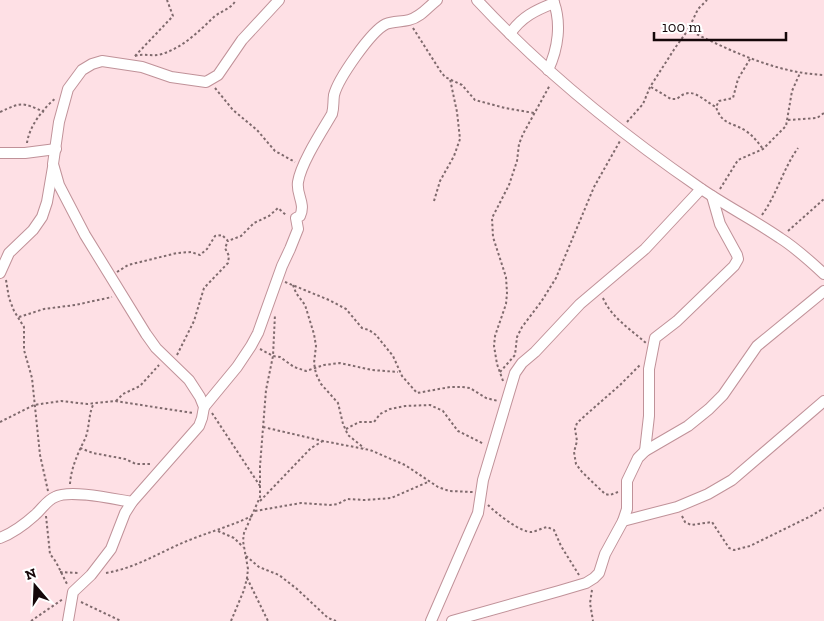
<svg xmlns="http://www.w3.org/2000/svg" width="824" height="621" font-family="'Zilla Slab',serif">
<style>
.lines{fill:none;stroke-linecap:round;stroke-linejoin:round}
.street-casing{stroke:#c09299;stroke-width:12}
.path{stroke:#7f6a6d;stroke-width:2;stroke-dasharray:2.5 2.5;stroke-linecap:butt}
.street{stroke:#fff;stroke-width:10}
</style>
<rect width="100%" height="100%" fill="#fee0e5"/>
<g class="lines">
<defs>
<g id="street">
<path d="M477,0C543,71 620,133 700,188C726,206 754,220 780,238C796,248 810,261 824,274"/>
<path d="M510,34C521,17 536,10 554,3"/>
<path d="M548,70C558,49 562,23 553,0"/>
<polyline points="0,153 25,153 56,149"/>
<polyline points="0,273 9,253 33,230 42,217 47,202 53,167"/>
<path d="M204,407L237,367L251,346L258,333L282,266L290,249L298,229L296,218L300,216C306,203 296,195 298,182C301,163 322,131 332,114C334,107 333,102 334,95C338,79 371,31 386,24C393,21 401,22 409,20C421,17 428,7 437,0"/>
<polyline points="645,451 649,416 649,369 655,338 677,321 734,266 738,259 737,255 720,224 712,196"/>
<polyline points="623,521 677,507 708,494 732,480 824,401"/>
<path d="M0,538C13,533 25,524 35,515C42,509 47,500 55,497C70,489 114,499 132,502"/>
<polyline points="68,621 73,592 91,575 111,549 125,513 132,502 199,426 202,418 204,407 200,397 189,380 156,348 146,334 85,235 59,185 53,164 59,122 68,89 82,70 92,64 102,61 142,67 171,77 206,82 218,75 242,40 279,0"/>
<polyline points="431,621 478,513 483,480 515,373 522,363 535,352 580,304 645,249 701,189"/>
<polyline points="452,621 559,591 586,583 594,578 599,573 605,554 623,521 627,509 627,481 638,458 645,451 688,426 709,409 723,395 757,346 824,291"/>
</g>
</defs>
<use href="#street" class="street-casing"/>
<g class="path">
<polyline points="413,28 441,72 445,77 462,85 475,100 505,108 534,113"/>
<path d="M688,30C731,51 776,73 824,75"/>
<path d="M135,56C145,53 153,57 162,54C184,47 199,31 215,16C223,10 231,9 236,0"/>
<polyline points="135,56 173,16 167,0"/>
<path d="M750,59L738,79L733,98L719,101L716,107C722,125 732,122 746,131C753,136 758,142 763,149"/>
<path d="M651,87L671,99H677C692,85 701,99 716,107"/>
<polyline points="215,88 233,110 257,130 275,151 295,162"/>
<path d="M0,112C22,102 22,102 44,112"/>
<polyline points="788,120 817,118 824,113"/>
<polyline points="627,122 643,104 650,87 675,48 688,30 698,9 707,0"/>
<path d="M27,143C29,127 43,108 56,98"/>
<polyline points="720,189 738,160 763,149 786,126 792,91 800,73"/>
<polyline points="434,201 440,181 454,156 460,139 457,112 450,79"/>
<path d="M762,215C777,194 783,169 798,148"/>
<polyline points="788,231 824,199"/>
<polyline points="117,272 128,265 177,253 191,252 200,255 207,249 215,236 222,235 228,241 241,236 254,223 269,216 278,208 286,215"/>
<polyline points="6,280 9,298 14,311 24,327 24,350 32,378 40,455 48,491"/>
<polyline points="285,282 329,300 346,309 362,328 369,330 376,335 393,356 402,376 417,393 450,387 462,387 470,388 486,398 498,401"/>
<polyline points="293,285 296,293 305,305 314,334 316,346 314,363 316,374 321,384 338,403 343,424 348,435 364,448"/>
<path d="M603,298C611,317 630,329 646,343"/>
<polyline points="19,317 44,309 75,305 112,297"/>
<polyline points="260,349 273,356 280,357 294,367 306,371 324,365 340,363 372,370 398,372"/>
<polyline points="177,355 194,321 204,288 228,263 229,256 225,248 228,241"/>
<polyline points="500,372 515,355 517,337 522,327 541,302 556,278 594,187 620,141"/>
<polyline points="503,381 497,364 494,346 495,336 506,304 507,293 506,277 493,237 492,218 509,185 517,161 519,144 523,134 550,85"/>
<polyline points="116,401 123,394 140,386 159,365"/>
<polyline points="212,413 260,486"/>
<polyline points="0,422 34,405 61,401 87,404 115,401 193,413"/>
<polyline points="263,427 323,441 370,450 405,465 438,487 449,491 473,492"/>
<polyline points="346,429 359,422 374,422 380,414 390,409 405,406 430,405 443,411 458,431 484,444"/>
<polyline points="80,448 93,453 125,459 136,464 152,464"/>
<path d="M70,484C71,468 78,453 85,439C90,427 88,414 94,403"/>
<polyline points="618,492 610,495 605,494 582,472 576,464 574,452 577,441 575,429 577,423 588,413 620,385 641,364"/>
<polyline points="260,501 311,448 323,441"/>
<path d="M488,505C496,513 521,533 532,532C537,531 542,528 547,527L554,530L561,546L579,575"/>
<polyline points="255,511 301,503 330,505 338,504 347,499 365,500 391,498 428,482"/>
<polyline points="46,516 50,554 56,562 67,584"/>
<polyline points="682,516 685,522 691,525 712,522 729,548 734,550 750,546 811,516 824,508"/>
<polyline points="218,531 234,538 243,547"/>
<polyline points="246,556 259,567 279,575 297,589 328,618 336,621"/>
<polyline points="60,572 78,573"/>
<path d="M106,573C136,568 160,552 187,541C209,532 231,526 252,516"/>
<polyline points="247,578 268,621"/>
<polyline points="592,590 590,603 593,621"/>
<polyline points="81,602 121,621"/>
<polyline points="31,621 63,599"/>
<polyline points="231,621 244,590 247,578 248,569 243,541 244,533 260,497 260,466 266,390 273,356 275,314"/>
</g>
<use href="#street" class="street"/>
</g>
<g transform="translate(35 586) rotate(341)" stroke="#ffffff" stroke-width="4" paint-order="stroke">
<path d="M0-4L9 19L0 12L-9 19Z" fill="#150709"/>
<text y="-8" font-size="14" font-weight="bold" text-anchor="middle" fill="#150709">N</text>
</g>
<path d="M654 32v8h132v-8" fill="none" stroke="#150709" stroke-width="2.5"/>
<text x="662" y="32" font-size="15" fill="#150709" stroke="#ffffff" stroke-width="4" paint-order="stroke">100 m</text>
</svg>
